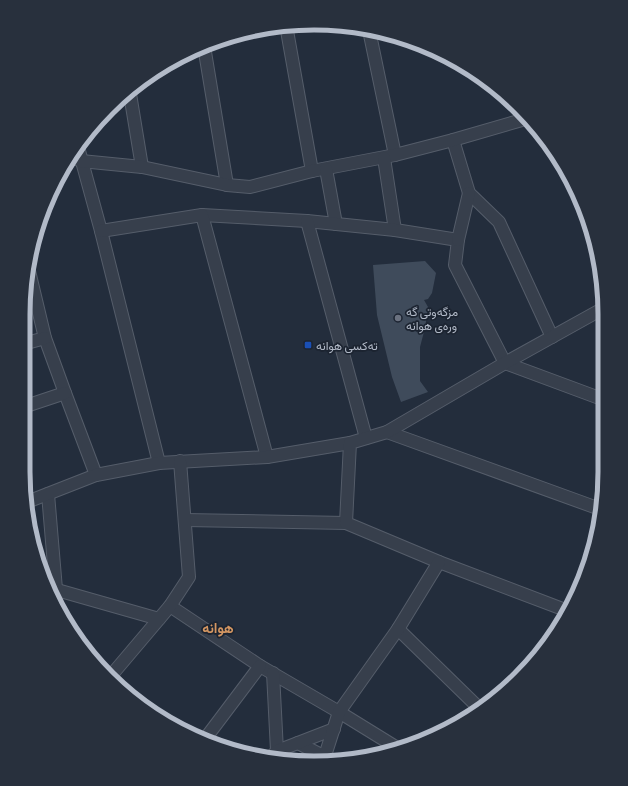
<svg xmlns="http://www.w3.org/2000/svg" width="628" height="786" font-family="Commissioner,Vazirmatn,sans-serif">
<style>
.building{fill:#3f4b5b}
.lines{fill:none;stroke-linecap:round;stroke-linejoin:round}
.street-casing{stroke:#555d6a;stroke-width:14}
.street{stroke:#373f4c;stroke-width:12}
.worship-dot{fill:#6b7280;stroke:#1c2431;stroke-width:1.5}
.transit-dot{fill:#1a4fb4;stroke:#1c2431;stroke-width:1.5}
.labels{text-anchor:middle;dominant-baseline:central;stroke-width:3.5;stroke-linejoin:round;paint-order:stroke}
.poi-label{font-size:12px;fill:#b2bac8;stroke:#1c2431;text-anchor:start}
.quarter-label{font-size:14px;font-weight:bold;fill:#d39662;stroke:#1c2431}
.rim{fill:none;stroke:#b2bac8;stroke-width:5}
</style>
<rect width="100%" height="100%" fill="#232d3c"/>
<polygon class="building" points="425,261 436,273 432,293 428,299 424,300 428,307 425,328 420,347 420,381 428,392 401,402 392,377 377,315 373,265"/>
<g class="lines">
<defs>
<g id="street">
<polyline points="286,25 312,171"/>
<polyline points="369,30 395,155"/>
<polyline points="204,46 227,185"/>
<polyline points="130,94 142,167"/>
<polyline points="453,140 469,193 499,222 552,337"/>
<polyline points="78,147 101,231 159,463"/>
<polyline points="71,156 81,161 142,167 227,185 250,187 312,171 395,155 453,140 529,118"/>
<polyline points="384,158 395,230"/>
<polyline points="326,169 336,224"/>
<polyline points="202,215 307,221 395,230 458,240 455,265 505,363 602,399"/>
<polyline points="307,221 366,438"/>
<polyline points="101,231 202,215 267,457"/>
<polyline points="458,240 469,193"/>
<polyline points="29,271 45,338 65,393 96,475"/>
<polyline points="23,344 45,338"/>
<polyline points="23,407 65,393"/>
<polyline points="387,432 600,509"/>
<polyline points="48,494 56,589"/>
<polyline points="27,502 96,475 159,463 267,457 350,443"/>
<polyline points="185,520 346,523"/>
<polyline points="50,588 159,619"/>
<polyline points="170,606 260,666 339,712 399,749"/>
<polyline points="568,611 439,562 346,523 350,443 387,432 505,363 604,308"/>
<polyline points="398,629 480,709"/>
<polyline points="273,673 277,751"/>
<polyline points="109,678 170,606 189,577 180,461"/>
<polyline points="205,739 260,666"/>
<polyline points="298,743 325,757"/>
<polyline points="271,757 277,751 334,729"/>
<polyline points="323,762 339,712 398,629 439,562"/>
</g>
</defs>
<use href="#street" class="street-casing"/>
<use href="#street" class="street"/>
</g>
<circle class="worship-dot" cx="398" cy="318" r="4"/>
<rect class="transit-dot" x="304" y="341" width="8" height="8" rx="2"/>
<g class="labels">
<g class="poi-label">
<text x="406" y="311">مزگەوتی گە<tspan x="406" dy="14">ورەی هوانە</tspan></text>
<text x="316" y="345">تەکسی هوانە</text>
</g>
<g class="quarter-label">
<text x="218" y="627">هوانە</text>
</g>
</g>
<path d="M0 0H628V786H0ZM314 30H314A284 284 0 0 1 598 314V472A284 284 0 0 1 314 756H314A284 284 0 0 1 30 472V314A284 284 0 0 1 314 30Z" fill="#28303d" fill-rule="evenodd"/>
<path class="rim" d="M314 30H314A284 284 0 0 1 598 314V472A284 284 0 0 1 314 756H314A284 284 0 0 1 30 472V314A284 284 0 0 1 314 30Z"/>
</svg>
